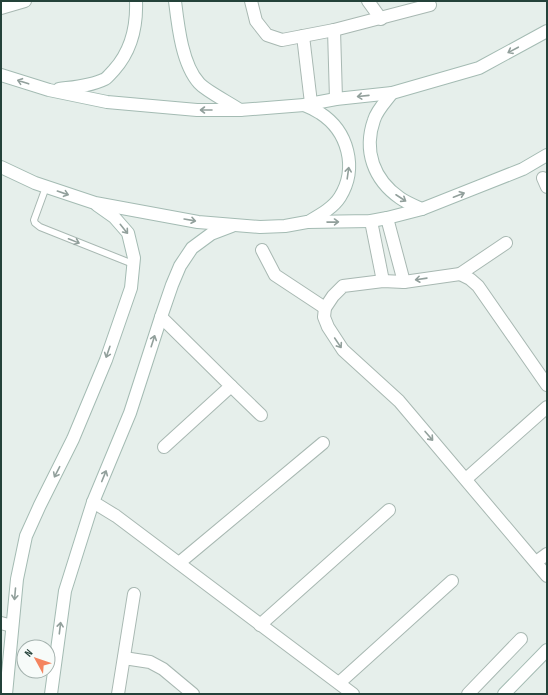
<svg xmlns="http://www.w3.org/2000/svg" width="548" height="695" font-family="'Sofia Sans Condensed',sans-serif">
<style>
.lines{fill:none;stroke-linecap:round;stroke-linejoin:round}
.lane-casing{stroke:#a8b8b2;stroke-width:8}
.street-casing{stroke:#a8b8b2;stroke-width:14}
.secondary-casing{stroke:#a4bbb3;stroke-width:14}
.lane{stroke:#fff;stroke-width:6}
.street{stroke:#fff;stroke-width:12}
.secondary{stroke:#fff;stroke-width:12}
.oneway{stroke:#92a09c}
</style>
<rect width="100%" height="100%" fill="#e6efeb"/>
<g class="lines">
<defs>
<polyline id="lane" points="46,187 34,220 35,223 40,227 133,264"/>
<g id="street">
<polyline points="251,1 256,21 267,35 282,40 334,30 430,5"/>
<polyline points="368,1 381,19"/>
<polyline points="1,8 25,1"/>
<polyline points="334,30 336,99"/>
<polyline points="303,36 311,103"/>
<polyline points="543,178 547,187"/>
<polyline points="387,218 404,282"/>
<polyline points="371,221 383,281"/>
<polyline points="506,243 460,274 404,282 383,281 343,286 333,296 325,308 324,317 328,327 343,350 399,401 547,576"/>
<polyline points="262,250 275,275 325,308"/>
<polyline points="460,274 470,279 478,286 547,385"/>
<polyline points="161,317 231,386 164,447"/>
<polyline points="231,386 261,415"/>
<polyline points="466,479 547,407"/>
<polyline points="93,502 116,516 353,694"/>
<polyline points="536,562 547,554"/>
<polyline points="179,563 323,443"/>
<polyline points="1,623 12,626"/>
<polyline points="260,625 389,510"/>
<polyline points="124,658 150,662 163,669 193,694"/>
<polyline points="339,683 452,581"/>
<polyline points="118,694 134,594"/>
<polyline points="468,694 521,639"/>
</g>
<g id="secondary">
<path d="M175,1C178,26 182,64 199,83C206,91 230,103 240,110"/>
<polyline points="1,75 49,90 107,102 197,110 240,110 304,105 336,99 392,93 479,68 547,31"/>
<path d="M59,89C74,87 91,86 105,79C108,77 111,73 114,70C131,51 137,27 136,1"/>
<path d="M392,93C386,101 377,110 374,120C363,151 374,180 400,198C407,203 415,206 422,209"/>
<path d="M304,105C309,107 315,110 320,113C348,131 358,168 340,197C333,208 320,215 308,222"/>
<polyline points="1,167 35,183 95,203 198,222 260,227 285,226 307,222 371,221 387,218 422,209 475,188 523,169 547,155"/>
<polyline points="6,694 17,579 26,536 40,505 73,439 106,360 131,288 134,258 128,233 114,217 97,205"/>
<polyline points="51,694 65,591 93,502 130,413 161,317 172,285 180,266 192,248 211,234 232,226"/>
<polyline points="504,694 547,650"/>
</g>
</defs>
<use href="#lane" class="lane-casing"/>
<use href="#street" class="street-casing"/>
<use href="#secondary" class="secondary-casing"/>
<use href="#lane" class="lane"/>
<use href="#street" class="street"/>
<use href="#secondary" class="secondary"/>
</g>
<defs><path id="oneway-shaft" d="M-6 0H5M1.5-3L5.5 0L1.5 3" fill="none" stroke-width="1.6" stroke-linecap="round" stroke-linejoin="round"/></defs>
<g class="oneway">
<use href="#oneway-shaft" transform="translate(513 50) rotate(152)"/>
<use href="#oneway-shaft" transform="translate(23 82) rotate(-162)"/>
<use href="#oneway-shaft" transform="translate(363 96) rotate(174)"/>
<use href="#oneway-shaft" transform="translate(206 110) rotate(180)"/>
<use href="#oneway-shaft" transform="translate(348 173) rotate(-82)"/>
<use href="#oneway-shaft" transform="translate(63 193) rotate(19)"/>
<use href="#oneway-shaft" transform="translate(459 195) rotate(-21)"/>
<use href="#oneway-shaft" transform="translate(401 198) rotate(33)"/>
<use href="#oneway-shaft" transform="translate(190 220) rotate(10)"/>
<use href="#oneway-shaft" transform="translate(333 222) rotate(-1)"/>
<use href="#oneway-shaft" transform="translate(124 229) rotate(51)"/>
<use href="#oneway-shaft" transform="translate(74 241) rotate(22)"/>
<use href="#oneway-shaft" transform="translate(421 279) rotate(172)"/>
<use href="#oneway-shaft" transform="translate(153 341) rotate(-72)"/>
<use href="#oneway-shaft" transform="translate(338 343) rotate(56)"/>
<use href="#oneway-shaft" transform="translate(108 352) rotate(109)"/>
<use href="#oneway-shaft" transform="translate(429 436) rotate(49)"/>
<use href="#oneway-shaft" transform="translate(57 472) rotate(117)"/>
<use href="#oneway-shaft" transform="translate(104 476) rotate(-68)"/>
<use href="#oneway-shaft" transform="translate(15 594) rotate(95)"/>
<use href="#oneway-shaft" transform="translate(60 628) rotate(-83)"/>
</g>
<rect width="548" height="695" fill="none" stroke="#24423a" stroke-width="4"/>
<g transform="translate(36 659) rotate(310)"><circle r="19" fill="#f7fbf9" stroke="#a3b1ad"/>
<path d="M0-3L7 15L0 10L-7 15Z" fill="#f4845f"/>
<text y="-6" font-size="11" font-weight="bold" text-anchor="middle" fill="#24423a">N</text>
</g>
</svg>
